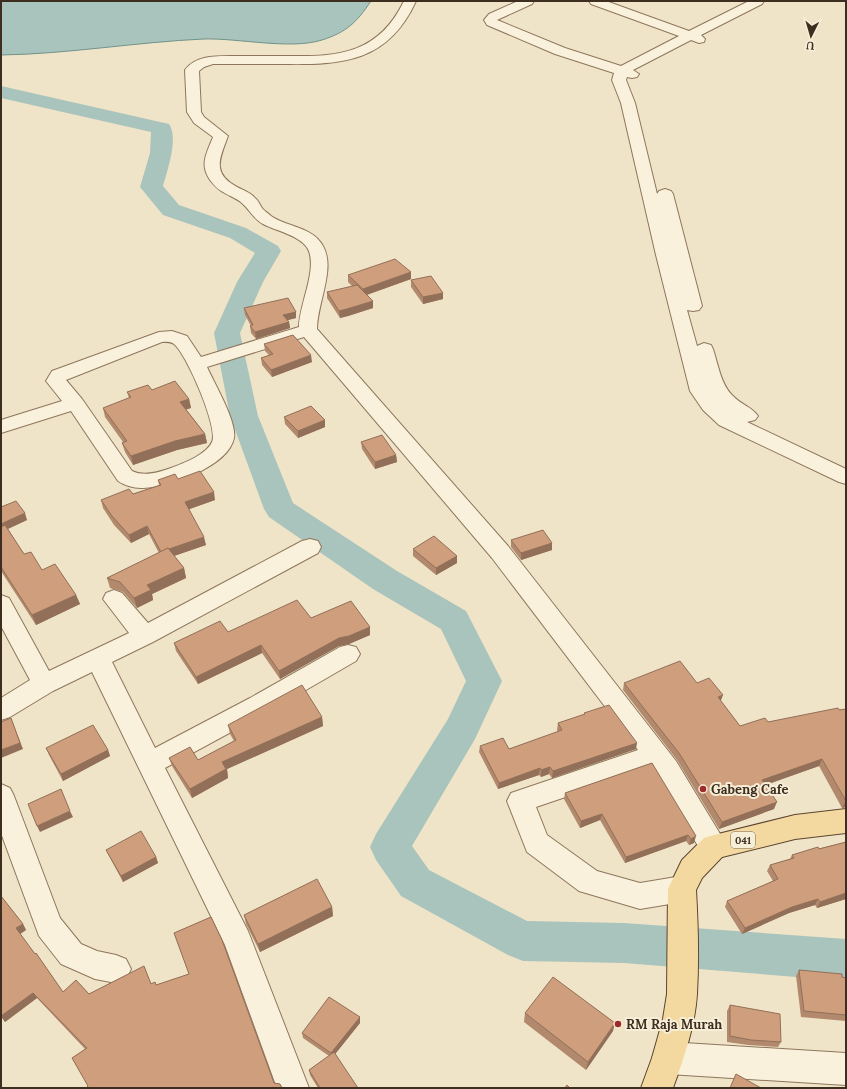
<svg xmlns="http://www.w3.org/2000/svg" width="847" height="1089" font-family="Lora,serif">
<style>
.water{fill:#a9c4bc;stroke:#6f938a}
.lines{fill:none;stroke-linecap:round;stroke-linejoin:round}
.river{fill:#a9c4bc;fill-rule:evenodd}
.minor-casing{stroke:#8d765c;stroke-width:2}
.major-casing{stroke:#5b4430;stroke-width:2}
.minor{fill:#faf1dc;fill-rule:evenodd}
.major{fill:#f3d9a0;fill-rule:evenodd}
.wall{fill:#b2896c}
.shaded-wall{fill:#916f58}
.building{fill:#cf9f7d;stroke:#916f58}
.poi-dot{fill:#9e2a2b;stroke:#f7eed8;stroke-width:1.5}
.labels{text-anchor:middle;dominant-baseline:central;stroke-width:4;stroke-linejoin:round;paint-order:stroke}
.shield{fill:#f7eed8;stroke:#756857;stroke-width:1}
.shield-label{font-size:10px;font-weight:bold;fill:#3d2e20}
.near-poi-label{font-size:13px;font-weight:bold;fill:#3d2e20;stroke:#f7eed8;text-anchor:start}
</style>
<rect width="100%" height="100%" fill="#f0e4c8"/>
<path class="water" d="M1,1H371C357,22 347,32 322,40C290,50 239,38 204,39C136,42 69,54 1,55Z"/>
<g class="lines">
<path class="river" d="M1,86L169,124C179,138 167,171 163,186L179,205L246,228L278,246L281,251L263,282L240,333L258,416L293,503L397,571L466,611L502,681L475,739L412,846L429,870L527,921L624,923L846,939V981L624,963L523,961L508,955L401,896L376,860L370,847L376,834L448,719L466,681L441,629L373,589L269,517L264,509L230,416L214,333L237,282L255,253L230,238L163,215L140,187L150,153L151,132L1,98Z"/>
<defs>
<g id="minor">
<path d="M404,1H416C388,62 343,65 283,64C260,64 236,64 213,64L204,67L199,71L201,112L204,117L228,136C220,158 211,173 237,187C243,190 251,193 255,198C258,200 260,205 262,208C264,211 268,213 271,216C287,227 313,227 323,246C336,269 317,303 317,329L508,546L676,761L728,847L724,856L714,859L704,856L651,768L536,807L547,835L597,871L640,883L682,876L692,880L696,889L692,898L682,902L640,909L579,891L527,852L507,801L511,793L638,750L492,558L304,337L207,367C214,383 237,421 234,438C228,467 167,488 141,488C133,488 124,485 118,481L71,411L1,433V420L62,401L46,381L52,371L159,332L172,331L187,336L201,357L299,327C299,305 318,269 308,249C300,235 276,231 263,224C254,219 251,212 244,205C239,199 229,196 223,192C217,189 214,185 210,180C199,164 207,153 213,137L194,123L187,112L185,70C195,56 214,56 230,56C249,56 269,56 288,56C340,57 379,53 404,1ZM162,342C166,342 170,341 174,344C186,353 219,428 212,442C206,455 184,463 171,468C160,472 144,477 132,471L82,399L66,380Z"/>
<path d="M518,1H534L532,4L497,20L565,48L621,66L679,36L591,4L589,1H606L689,31L749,1H764L762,4L701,35L705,39L704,42L699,43L691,40L633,70L639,74L637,77L632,78L627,77L626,80L635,103L657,194L659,191L665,189L671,191L673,194L702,306L699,310L693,311L687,310L697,346L704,343L711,345L713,349C718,364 721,385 733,396C740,404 752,407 758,416L755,420L747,422L846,469V484L839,482L719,425L703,410L690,391L656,255L621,103L612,80L614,73L555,54L487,25L484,20L489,14Z"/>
<polygon points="310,539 318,541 321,547 318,553 153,642 112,662 155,748 250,698 340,647 348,645 356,647 360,654 356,661 268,712 165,768 248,931 309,1088 277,1088 225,945 92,672 53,691 10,717 1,720 1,698 30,680 1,626 1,595 9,598 49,671 129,633 103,599 106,593 114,590 122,593 148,623 302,541"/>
<polygon points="1,784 10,788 14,796 60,918 81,944 97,951 116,955 126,959 131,969 126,979 116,983 95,979 61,964 39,936 1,833"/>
<polygon points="668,1042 846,1053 846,1085 668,1074 657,1069 652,1058 657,1047"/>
</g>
<path id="major" d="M846,809V833L795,839L722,857L702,878L696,890C698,924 699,959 697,994C695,1026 684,1058 673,1088H641L652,1058L663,1019L667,994L668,889L682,860L704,838L714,835L795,815Z"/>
</defs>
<use href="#minor" class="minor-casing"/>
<use href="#major" class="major-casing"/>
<use href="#minor" class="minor"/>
<use href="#major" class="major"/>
</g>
<g class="wall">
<polygon points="348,275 411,279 367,295 373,308 348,316 340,318 327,298 327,292 352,286 348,282"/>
<polygon points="411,280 443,299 423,304 411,287"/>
<polygon points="244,308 296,312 296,318 288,320 289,322 290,328 256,339 251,333 250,326 251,326 245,315"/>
<polygon points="264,344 312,362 272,377 262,365 261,358 269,355 265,351"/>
<polygon points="152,390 189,399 191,408 186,409 205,434 207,443 177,450 133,465 125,452 122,443 123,442 105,417 103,408 129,398 127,392"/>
<polygon points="284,417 325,420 325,427 298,438 285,424"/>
<polygon points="361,442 396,455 397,462 375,469 362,449"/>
<polygon points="178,479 215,500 189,509 206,545 174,556 184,568 186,578 152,594 153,600 137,608 123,592 110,588 107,578 159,553 149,534 131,543 114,525 103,508 101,500 133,494 159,485 158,480"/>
<polygon points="1,507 27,520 8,529 24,554 42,570 76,595 80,604 36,625 1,571"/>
<polygon points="511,540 552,543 552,550 521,560 511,547"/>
<polygon points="413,549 457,563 436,575 413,556"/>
<polygon points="311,618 370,635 349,644 339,646 280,679 262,653 198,684 176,651 174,643 228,632"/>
<polygon points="624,683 697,683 721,702 740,726 768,722 846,709 846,807 842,808 819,766 766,785 774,809 719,829 677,760 623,690"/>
<polygon points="584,713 636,749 552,778 549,774 541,777 539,775 498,789 479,752 480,746 509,749 558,732 557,730 558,723 584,715"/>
<polygon points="322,717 323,726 227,769 228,778 192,798 172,766 169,758 198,760 234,741 230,734 228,725"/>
<polygon points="46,748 108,750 110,756 63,781 49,755"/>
<polygon points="652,763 694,843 689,845 686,841 625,863 600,820 580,828 564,799 565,793"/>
<polygon points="846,842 846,899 817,908 815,905 789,913 742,934 725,907 727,901 773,881 767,871 770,865 790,859 792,855"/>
<polygon points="106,850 156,857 158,863 123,882 109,856"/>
<polygon points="1,896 23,924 26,930 20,934 35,954 36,953 63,992 76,980 89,994 144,966 151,984 155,982 156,985 189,974 174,933 211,917 222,940 274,1083 280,1084 282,1088 86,1088 88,1086 72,1058 85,1049 37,998 5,1022 1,1016"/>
<polygon points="332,907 333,916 260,952 246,924 244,915"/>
<polygon points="799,970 846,978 846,1021 801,1017 796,976"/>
<polygon points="730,1005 781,1042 778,1047 748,1045 727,1042 727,1011"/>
<polygon points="525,1013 613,1031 586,1070 524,1022"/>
<polygon points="360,1023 335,1054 358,1088 318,1088 310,1075 309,1070 329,1056 303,1038 302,1033"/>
</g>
<g class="shaded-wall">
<polygon points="411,272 411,279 363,296 363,289"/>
<polygon points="443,293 443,299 423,304 423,297"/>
<polygon points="373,301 373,308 348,316 340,318 339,311"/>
<polygon points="296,312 296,318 284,321 283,315"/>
<polygon points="289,322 290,328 256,339 255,332"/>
<polygon points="311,355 312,362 272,377 271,370"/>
<polygon points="189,399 191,408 182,411 180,402"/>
<polygon points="325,420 325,427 298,438 298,431"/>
<polygon points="205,434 207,443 177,450 133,465 131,456 175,441"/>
<polygon points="396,455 397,462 375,469 375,462"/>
<polygon points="214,492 215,500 187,510 185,502"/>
<polygon points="25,513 27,520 1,532 1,524"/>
<polygon points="147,526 149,534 131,543 129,535"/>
<polygon points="204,537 206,545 162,560 161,552"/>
<polygon points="552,543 552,550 521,560 521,553"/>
<polygon points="457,556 457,563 436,575 436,568"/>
<polygon points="184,568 186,578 152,594 153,600 137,608 134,598 147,585"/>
<polygon points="76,595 80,604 36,625 32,615"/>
<polygon points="370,627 370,635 349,644 339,646 280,679 279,671 339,638"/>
<polygon points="261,645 262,653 198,684 196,677"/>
<polygon points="723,695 720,703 718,697"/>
<polygon points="322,717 323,726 227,769 228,778 192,798 190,789 222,762"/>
<polygon points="11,718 23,749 1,758 1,750"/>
<polygon points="637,743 636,749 552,778 553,771"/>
<polygon points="108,750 110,756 63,781 61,774"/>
<polygon points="822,759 819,766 759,787 762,780"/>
<polygon points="550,767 549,774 541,777 541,770"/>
<polygon points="540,768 539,775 498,789 499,783"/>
<polygon points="846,801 846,807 842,808"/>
<polygon points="777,802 774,809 719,829 722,822"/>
<polygon points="70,811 73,817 40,832 37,826"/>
<polygon points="602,814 600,820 580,828 581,821"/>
<polygon points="688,835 686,841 625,863 626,857"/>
<polygon points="696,836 694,843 689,845 691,839"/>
<polygon points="156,857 158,863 123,882 121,876"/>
<polygon points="846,893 846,899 817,908 820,902"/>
<polygon points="818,899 815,905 789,913 742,934 745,928 792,907"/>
<polygon points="332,907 333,916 260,952 258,944"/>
<polygon points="23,924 26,930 20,934 16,928"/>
<polygon points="33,993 37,998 5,1022 1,1016"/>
<polygon points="360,1017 360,1023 332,1058 331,1053"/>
<polygon points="615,1023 613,1031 586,1070 588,1062"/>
</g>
<g class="building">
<polygon points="395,259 411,272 363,289 348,275"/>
<polygon points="431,276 443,293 423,297 411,280"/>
<polygon points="357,285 373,301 347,309 339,311 327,292"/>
<polygon points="288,298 296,312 283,315 289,322 255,332 250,326 253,325 244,308"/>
<polygon points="293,335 311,355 271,370 261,358 273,354 264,344"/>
<polygon points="175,381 189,399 180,402 205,434 175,441 131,456 122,443 127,441 103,408 131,397 127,392 148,385 152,390"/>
<polygon points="311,406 325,420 298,431 284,417"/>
<polygon points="382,435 396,455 375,462 361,442"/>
<polygon points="200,471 214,492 185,502 204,537 169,549 168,548 161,552 147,526 129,535 112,516 101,500 129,489 133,494 161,485 158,480 175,474 178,479"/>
<polygon points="16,501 25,513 1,524 1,507"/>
<polygon points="5,525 24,554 31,552 42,570 55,564 76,595 32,615 1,567 1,527"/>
<polygon points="543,530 552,543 521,553 511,540"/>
<polygon points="434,536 457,556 436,568 413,549"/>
<polygon points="168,548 184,568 147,585 151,590 134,598 120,582 107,578"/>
<polygon points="297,600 311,618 351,601 370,627 349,636 339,638 279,671 261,645 196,677 174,643 220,621 228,632"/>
<polygon points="680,661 697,683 709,678 723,695 718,697 740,726 765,718 768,722 838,708 839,710 846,709 846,801 822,759 762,780 777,802 722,822 679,753 624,683"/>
<polygon points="302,685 322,717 222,762 226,769 190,789 169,758 190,747 198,760 236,740 228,725"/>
<polygon points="609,705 637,743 553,771 550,767 541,770 540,768 499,783 480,746 503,738 509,749 562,730 558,723 585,714 584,713"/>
<polygon points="11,718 20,743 1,750 1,722"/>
<polygon points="93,725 108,750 61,774 46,748"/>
<polygon points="652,763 696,836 691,839 688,835 626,857 602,814 581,821 565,793"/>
<polygon points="61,789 70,811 37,826 28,804"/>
<polygon points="141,831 156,857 121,876 106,850"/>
<polygon points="846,842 846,893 820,902 818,899 792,907 745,928 727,901 778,879 770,865 794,858 792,855 818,847 819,849"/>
<polygon points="317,879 332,907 258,944 244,915"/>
<polygon points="1,896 23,924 16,928 35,954 36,953 63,992 76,980 89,994 144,966 151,984 155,982 156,985 189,974 174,933 211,917 222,940 274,1083 280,1084 282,1088 86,1088 88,1086 72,1058 87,1048 33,993 1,1016"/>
<polygon points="799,970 842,974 842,977 846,978 846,1015 804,1011"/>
<polygon points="553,977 615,1023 588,1062 525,1013"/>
<polygon points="329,997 360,1017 331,1053 302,1033"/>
<polygon points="730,1005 780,1014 781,1042 751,1040 730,1036"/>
<polygon points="334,1052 358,1088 320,1088 309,1070"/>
<polygon points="736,1074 761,1088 730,1088"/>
<polygon points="567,1085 570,1088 565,1088"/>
</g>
<g class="poi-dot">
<circle cx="703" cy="789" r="4"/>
<circle cx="618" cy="1024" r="4"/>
</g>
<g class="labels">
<rect class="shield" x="731" y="832" width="24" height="16" rx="3"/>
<g class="shield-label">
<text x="743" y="840">041</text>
</g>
<g class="near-poi-label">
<text x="711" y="789">Gabeng Cafe</text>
<text x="626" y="1024">RM Raja Murah</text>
</g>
</g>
<rect width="847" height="1089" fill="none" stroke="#3d2e20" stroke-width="4"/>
<g transform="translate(811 36) rotate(185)" stroke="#f7eed8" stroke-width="3" paint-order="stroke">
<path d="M0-3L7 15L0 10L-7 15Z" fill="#3d2e20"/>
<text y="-6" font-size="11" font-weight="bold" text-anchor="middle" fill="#3d2e20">U</text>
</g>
</svg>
